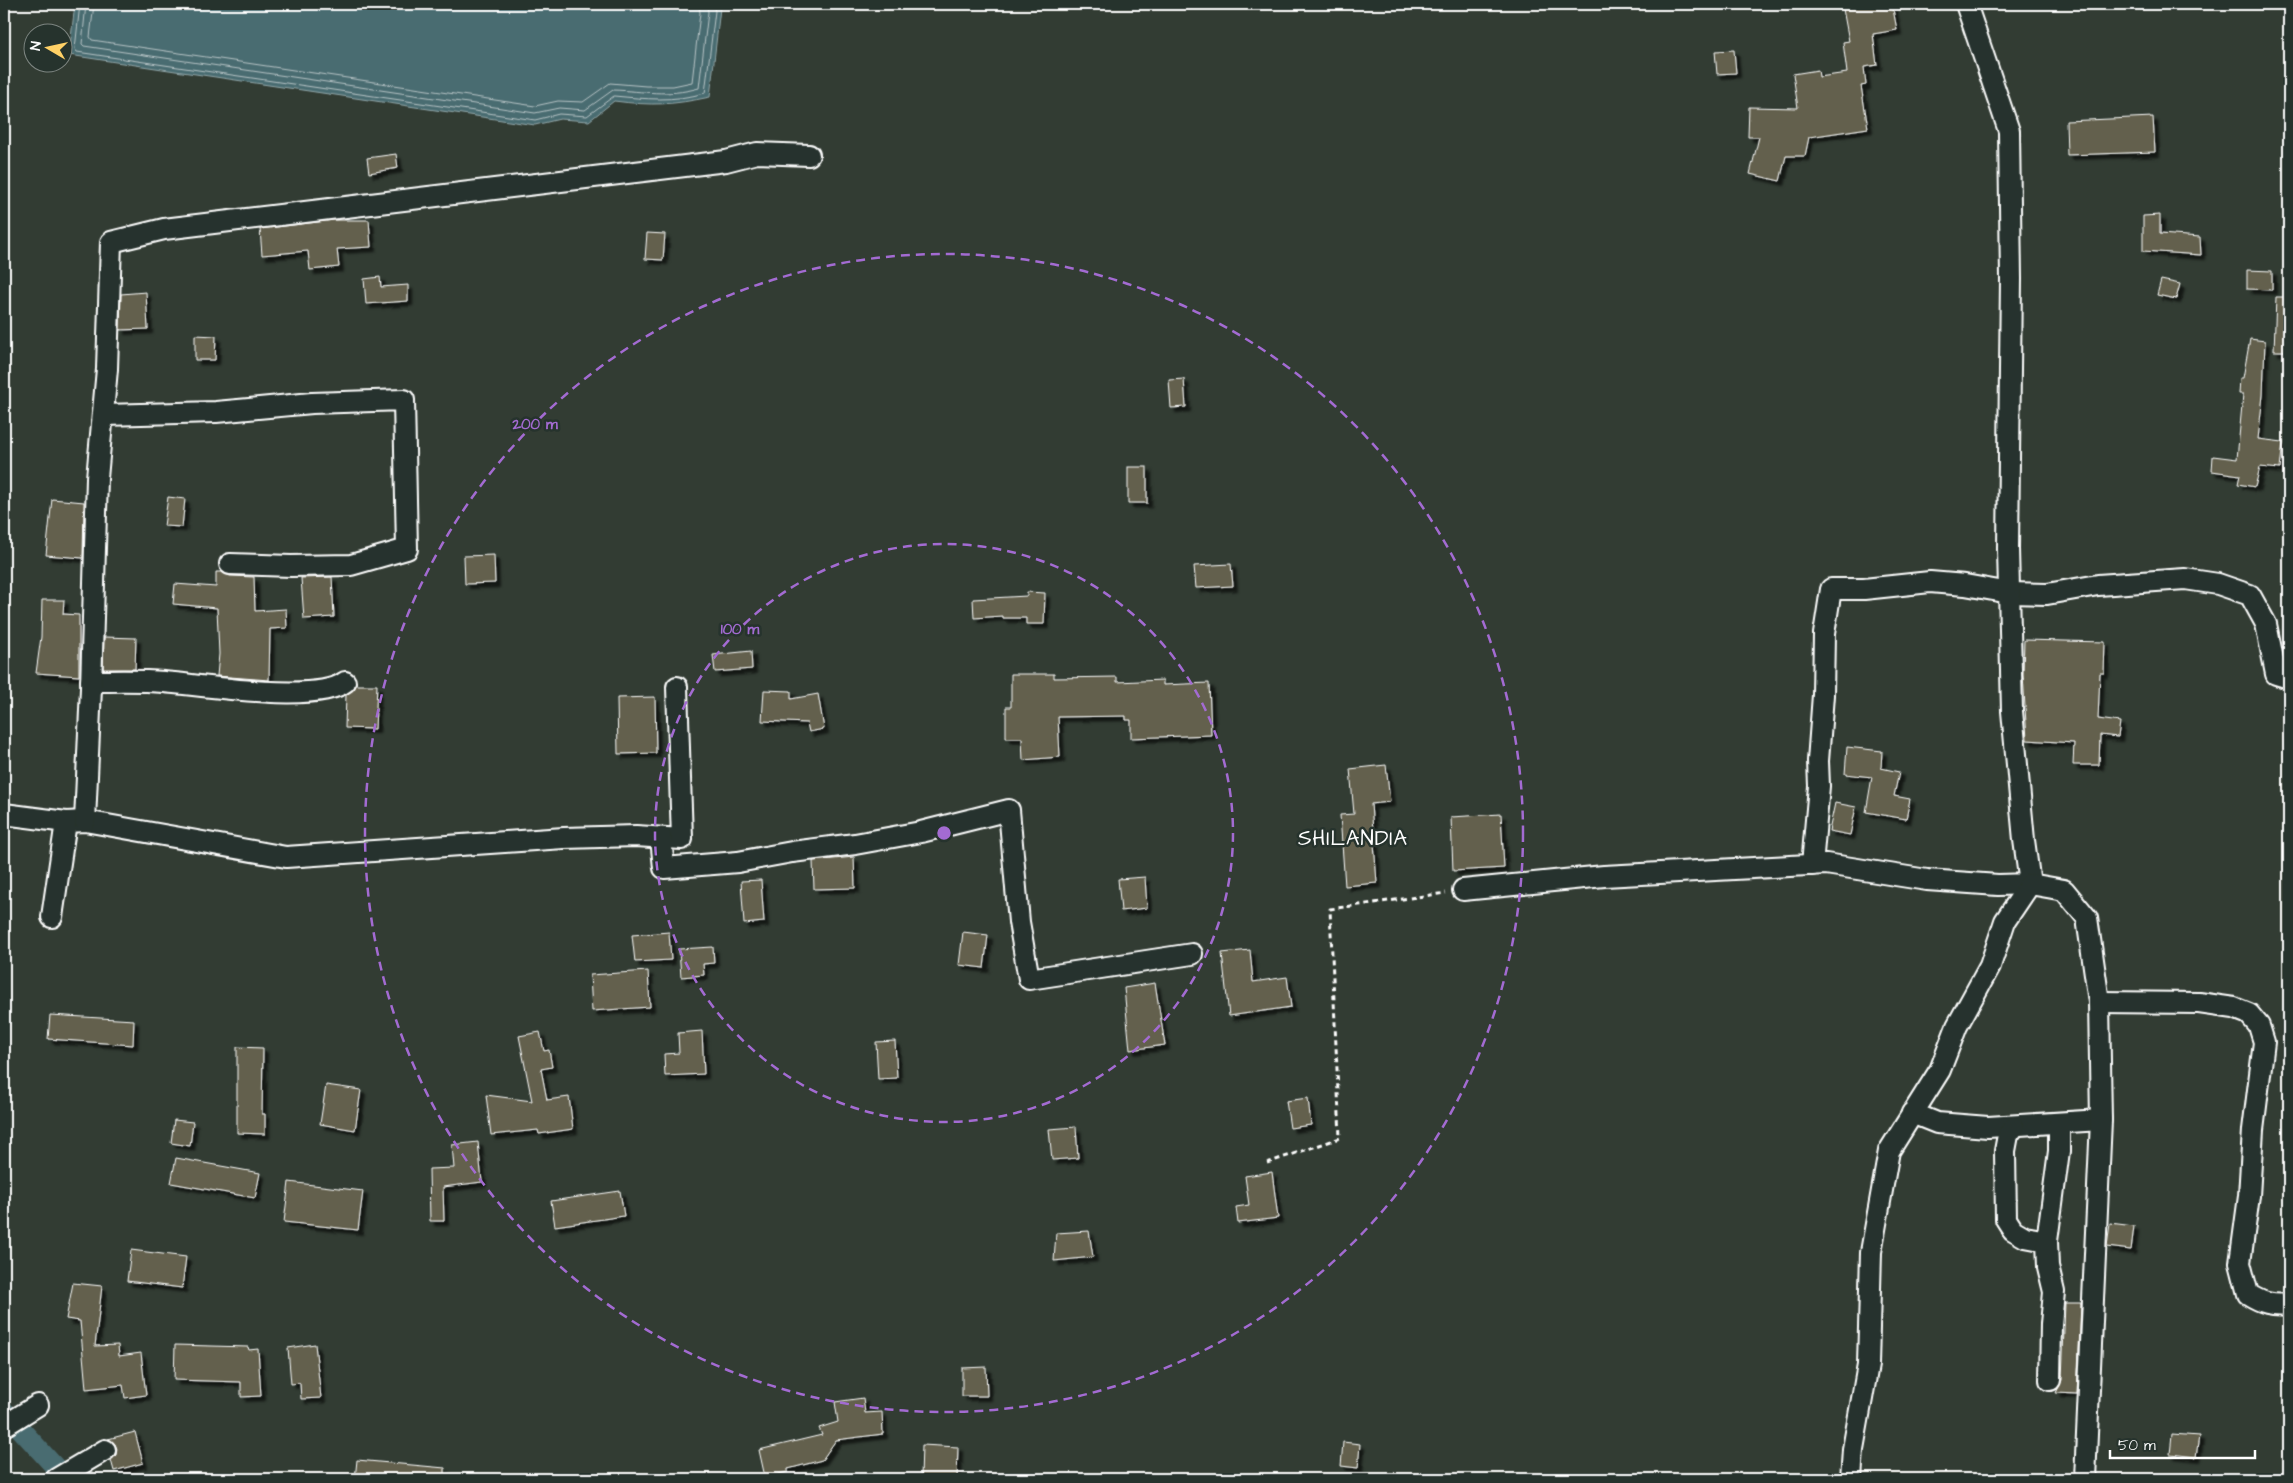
<svg xmlns="http://www.w3.org/2000/svg" width="2293" height="1483" font-family="'Architects Daughter',sans-serif">
<style>
.water{fill:#4a6c71;stroke:#92a7aa}
.lines{fill:none;stroke-linecap:round;stroke-linejoin:round}
.shore{stroke:#b7c4c6;stroke-width:1}
.canal{stroke:#4a6c71;stroke-width:20}
.building{fill:#63614d;stroke:#fff;filter:url(#shadow)}
.minor-casing{stroke:#fff;stroke-width:24}
.path{stroke:#fff;stroke-width:3;stroke-dasharray:5 4;stroke-linecap:butt}
.minor{stroke:#26332d;stroke-width:20}
.ring{fill:none;stroke:#a36bd2;stroke-width:2.5;stroke-dasharray:9 6}
.labels{text-anchor:middle;dominant-baseline:central;stroke-width:5;stroke-linejoin:round;paint-order:stroke}
.quarter-label{font-size:21px;letter-spacing:1px;fill:#fff;stroke:#26332d}
.centre{fill:#a36bd2;stroke:#26332d;stroke-width:2.5}
.ring-label{font-size:15px;text-anchor:middle;font-weight:bold;fill:#a36bd2;stroke:#26332d;stroke-width:5;stroke-linejoin:round;paint-order:stroke}
</style>
<defs>
<filter id="shadow"><feDropShadow dx="4.5" dy="4.5" stdDeviation="1" flood-color="#0009"/></filter>
</defs>
<rect width="100%" height="100%" fill="#323c33"/>
<filter id="ink" filterUnits="userSpaceOnUse"><feTurbulence type="fractalNoise" baseFrequency=".02" numOctaves="2"/><feDisplacementMap in="SourceGraphic" scale="10" xChannelSelector="R" yChannelSelector="G"/><feConvolveMatrix kernelMatrix="1 2 1 2 8 2 1 2 1" color-interpolation-filters="sRGB"/></filter>
<g filter="url(#ink)">
<path class="water" d="M75,4H717L720,8L710,97C672,105 653,106 614,101L589,121L560,119L535,125L69,55Z"/>
<g class="lines">
<g class="shore">
<path d="M80,4L75,49L77,52L535,120L559,114L587,116L614,96C647,99 672,102 705,93L715,11L713,4"/>
<path d="M86,4L82,44L84,46L535,113L559,108L585,110L613,90C645,91 666,97 699,88L708,12L707,4"/>
<polyline points="94,4 90,37 92,40 535,106 558,101 583,102 610,83 646,86 673,86 692,82 700,13 699,4"/>
</g>
<polyline class="canal" points="4,1411 66,1479"/>
</g>
<g class="building">
<polygon points="1874,4 1892,4 1897,30 1873,34 1877,65 1864,67 1866,85 1861,86 1868,128 1809,137 1805,156 1786,156 1780,181 1750,174 1759,137 1748,137 1749,107 1798,108 1793,74 1818,70 1819,77 1847,73 1843,42 1849,41 1843,9"/>
<polygon points="1734,50 1736,73 1717,74 1715,51"/>
<polygon points="2153,117 2155,152 2067,155 2066,121"/>
<polygon points="396,154 398,168 369,173 367,158"/>
<polygon points="2160,215 2160,234 2200,237 2201,255 2143,251 2143,216"/>
<polygon points="334,220 369,220 371,247 337,249 339,267 310,270 308,251 262,255 260,229"/>
<polygon points="647,233 665,234 663,260 645,259"/>
<polygon points="2247,270 2272,271 2272,290 2247,289"/>
<polygon points="380,277 381,287 408,285 408,301 366,304 364,279"/>
<polygon points="2161,280 2180,284 2176,299 2157,295"/>
<polygon points="146,292 148,329 120,330 121,294"/>
<polygon points="2276,297 2289,297 2289,351 2274,351"/>
<polygon points="195,335 216,336 215,360 195,360"/>
<polygon points="2250,339 2265,341 2263,395 2258,439 2283,442 2280,469 2260,467 2255,487 2238,484 2240,475 2212,471 2213,456 2237,459 2243,394 2239,394 2240,378 2243,378"/>
<polygon points="1184,379 1186,407 1171,408 1169,380"/>
<rect x="1128" y="467" width="19" height="36"/>
<polygon points="168,497 185,499 182,527 164,526"/>
<polygon points="52,499 84,502 83,558 46,555"/>
<polygon points="494,555 495,583 465,584 464,556"/>
<polygon points="1231,564 1233,586 1196,588 1194,566"/>
<polygon points="216,572 222,572 230,576 254,577 255,611 286,609 287,628 270,629 269,680 217,676 219,654 217,608 173,604 175,584 216,587"/>
<polygon points="332,577 334,617 304,619 301,578"/>
<polygon points="1027,592 1045,593 1044,624 1026,624 1026,618 1003,618 1003,616 974,618 973,599 1027,596"/>
<polygon points="42,600 64,600 63,614 79,615 79,676 36,673 41,637"/>
<polygon points="104,637 136,638 135,669 103,669"/>
<polygon points="2024,640 2105,642 2104,673 2100,673 2098,719 2120,722 2118,737 2100,735 2099,765 2073,765 2074,743 2027,740 2023,674"/>
<polygon points="751,651 752,669 715,672 713,655"/>
<polygon points="1011,674 1054,674 1054,678 1117,677 1117,682 1163,680 1163,685 1209,683 1211,735 1131,738 1131,720 1126,720 1126,716 1058,717 1060,757 1023,760 1022,738 1006,738 1006,707 1011,707"/>
<polygon points="356,685 377,685 375,729 345,728 346,694 354,689"/>
<polygon points="764,690 791,691 791,699 818,694 824,729 809,732 807,723 762,721"/>
<polygon points="655,697 656,753 618,754 617,698"/>
<polygon points="1847,747 1882,751 1881,768 1899,772 1894,796 1910,799 1906,819 1866,812 1872,777 1845,774"/>
<polygon points="1386,765 1390,802 1371,804 1377,883 1345,886 1340,815 1354,814 1350,769"/>
<polygon points="1835,803 1856,807 1850,835 1829,831"/>
<polygon points="1501,814 1504,868 1453,871 1451,817"/>
<polygon points="854,857 855,888 814,889 813,861"/>
<polygon points="1145,877 1147,908 1121,911 1118,879"/>
<polygon points="761,880 764,922 744,924 741,881"/>
<polygon points="669,932 671,960 635,962 632,935"/>
<polygon points="963,932 988,935 984,968 959,965"/>
<polygon points="713,947 714,963 703,964 704,975 681,977 679,949"/>
<polygon points="1250,950 1253,982 1287,977 1291,1007 1229,1016 1222,953"/>
<polygon points="648,971 650,1007 592,1011 590,975"/>
<polygon points="1155,983 1165,1045 1130,1050 1124,988"/>
<polygon points="50,1015 134,1020 133,1045 48,1039"/>
<polygon points="702,1031 704,1074 665,1076 664,1054 679,1053 678,1033"/>
<polygon points="540,1032 544,1051 549,1050 552,1067 541,1069 547,1100 569,1097 573,1129 539,1134 538,1130 491,1135 486,1095 532,1101 519,1036"/>
<polygon points="895,1041 897,1078 878,1079 876,1042"/>
<polygon points="237,1047 263,1048 262,1114 265,1114 265,1134 237,1133"/>
<polygon points="326,1085 361,1090 355,1130 320,1124"/>
<polygon points="1308,1098 1311,1125 1290,1128 1286,1101"/>
<polygon points="174,1120 193,1122 190,1146 171,1143"/>
<polygon points="1076,1127 1078,1158 1052,1160 1049,1129"/>
<polygon points="478,1142 482,1182 443,1187 444,1221 430,1221 429,1169 454,1168 452,1145"/>
<polygon points="176,1158 260,1173 255,1198 171,1183"/>
<polygon points="1272,1172 1278,1218 1238,1223 1236,1207 1249,1205 1245,1176"/>
<polygon points="289,1182 363,1191 358,1230 284,1222"/>
<polygon points="620,1191 624,1216 555,1226 551,1201"/>
<polygon points="2110,1223 2134,1226 2131,1250 2107,1247"/>
<polygon points="1089,1231 1093,1257 1054,1261 1056,1233"/>
<polygon points="131,1250 186,1257 182,1288 127,1281"/>
<polygon points="73,1283 102,1286 95,1346 118,1345 119,1356 141,1353 146,1395 125,1398 123,1385 86,1389 80,1321 66,1319"/>
<polygon points="2065,1303 2081,1303 2077,1394 2056,1393 2062,1380"/>
<polygon points="315,1344 321,1398 301,1399 300,1383 291,1384 288,1348"/>
<polygon points="175,1345 248,1347 249,1350 258,1349 261,1396 241,1397 241,1382 174,1380"/>
<polygon points="986,1367 987,1396 962,1396 962,1368"/>
<polygon points="863,1398 865,1413 882,1412 883,1434 836,1440 822,1460 788,1469 788,1472 765,1477 759,1450 822,1435 819,1428 838,1422 835,1402"/>
<polygon points="135,1432 143,1463 114,1471 111,1460 116,1455 117,1449 115,1444 108,1439"/>
<polygon points="2172,1434 2199,1436 2196,1457 2170,1454"/>
<polygon points="1343,1442 1360,1444 1358,1468 1341,1466"/>
<polygon points="922,1445 958,1447 957,1478 921,1477"/>
<polygon points="357,1460 445,1468 445,1479 355,1479"/>
</g>
<g class="lines">
<defs>
<g id="minor">
<polyline points="104,415 216,412 312,403 404,400 407,549 351,565 291,566 230,564"/>
<path d="M91,681C115,681 140,680 164,682C201,685 317,704 345,682"/>
<polyline points="4,814 66,822 85,821 286,857 564,838 636,836 682,839 677,687"/>
<polyline points="85,821 91,688 97,478 107,369 111,242 164,229 726,161 757,153 809,155"/>
<polyline points="661,838 664,868 738,862 792,852 855,844 921,832 1009,810 1019,922 1029,979 1192,954"/>
<polyline points="1812,865 1819,786 1818,761 1823,695 1824,634 1831,589 1864,589 1930,582 1965,585 2010,593 2047,594 2098,585 2185,579 2218,584 2250,595 2266,624 2276,674 2289,678"/>
<polyline points="1463,890 1604,876 1826,864 1927,880 1998,885 2030,884 2024,840 2012,711 2008,549 2011,279 2009,131 1966,4"/>
<polyline points="52,917 66,822"/>
<path d="M2099,1002L2199,1003L2234,1008L2249,1014L2259,1026L2264,1042L2253,1130L2249,1196L2240,1263L2248,1294C2262,1303 2273,1306 2289,1304"/>
<polyline points="1912,1113 1937,1123 1988,1127 2101,1120"/>
<polyline points="2014,1127 2008,1135 2005,1151 2006,1219 2013,1230 2025,1237 2047,1241"/>
<polyline points="2050,1380 2051,1324 2054,1292 2048,1267 2047,1241 2059,1151 2059,1124"/>
<polyline points="4,1426 38,1405"/>
<polyline points="56,1479 105,1450"/>
<polyline points="1851,1479 1853,1449 1868,1365 1871,1252 1889,1151 1940,1070 1957,1026 1990,966 2005,921 2030,884 2064,890 2087,918 2099,1002 2101,1120 2085,1479"/>
</g>
</defs>
<use href="#minor" class="minor-casing"/>
<polyline class="path" points="1267,1163 1340,1138 1330,909 1446,893"/>
<use href="#minor" class="minor"/>
</g>
</g>
<g class="ring">
<circle cx="944" cy="833" r="289"/>
<circle cx="944" cy="833" r="579"/>
</g>
<g class="labels">
<g class="quarter-label">
<text x="1353" y="838">SHILANDIA</text>
</g>
</g>
<circle cx="944" cy="833" r="8" class="centre"/>
<g class="ring-label">
<text x="535" y="429">200 m</text>
<text x="740" y="634">100 m</text>
</g>
<rect width="2293" height="1483" fill="none" stroke="#26332d" stroke-width="20"/>
<rect x="10" y="10" width="2273" height="1463" fill="none" stroke="#fff" stroke-width="2" filter="url(#ink)"/>
<g transform="translate(48 48) rotate(279)"><circle r="24" fill="#26332d" stroke="#7d8581"/>
<path d="M0-4L9 19L0 12L-9 19Z" fill="#ffd166"/>
<text y="-8" font-size="14" font-weight="bold" text-anchor="middle" fill="#ffffff">N</text>
</g>
<path d="M2110 1450v8h145v-8" fill="none" stroke="#ffffff" stroke-width="2.5"/>
<text x="2118" y="1450" font-size="15" fill="#ffffff" stroke="#26332d" stroke-width="4" paint-order="stroke">50 m</text>
</svg>
